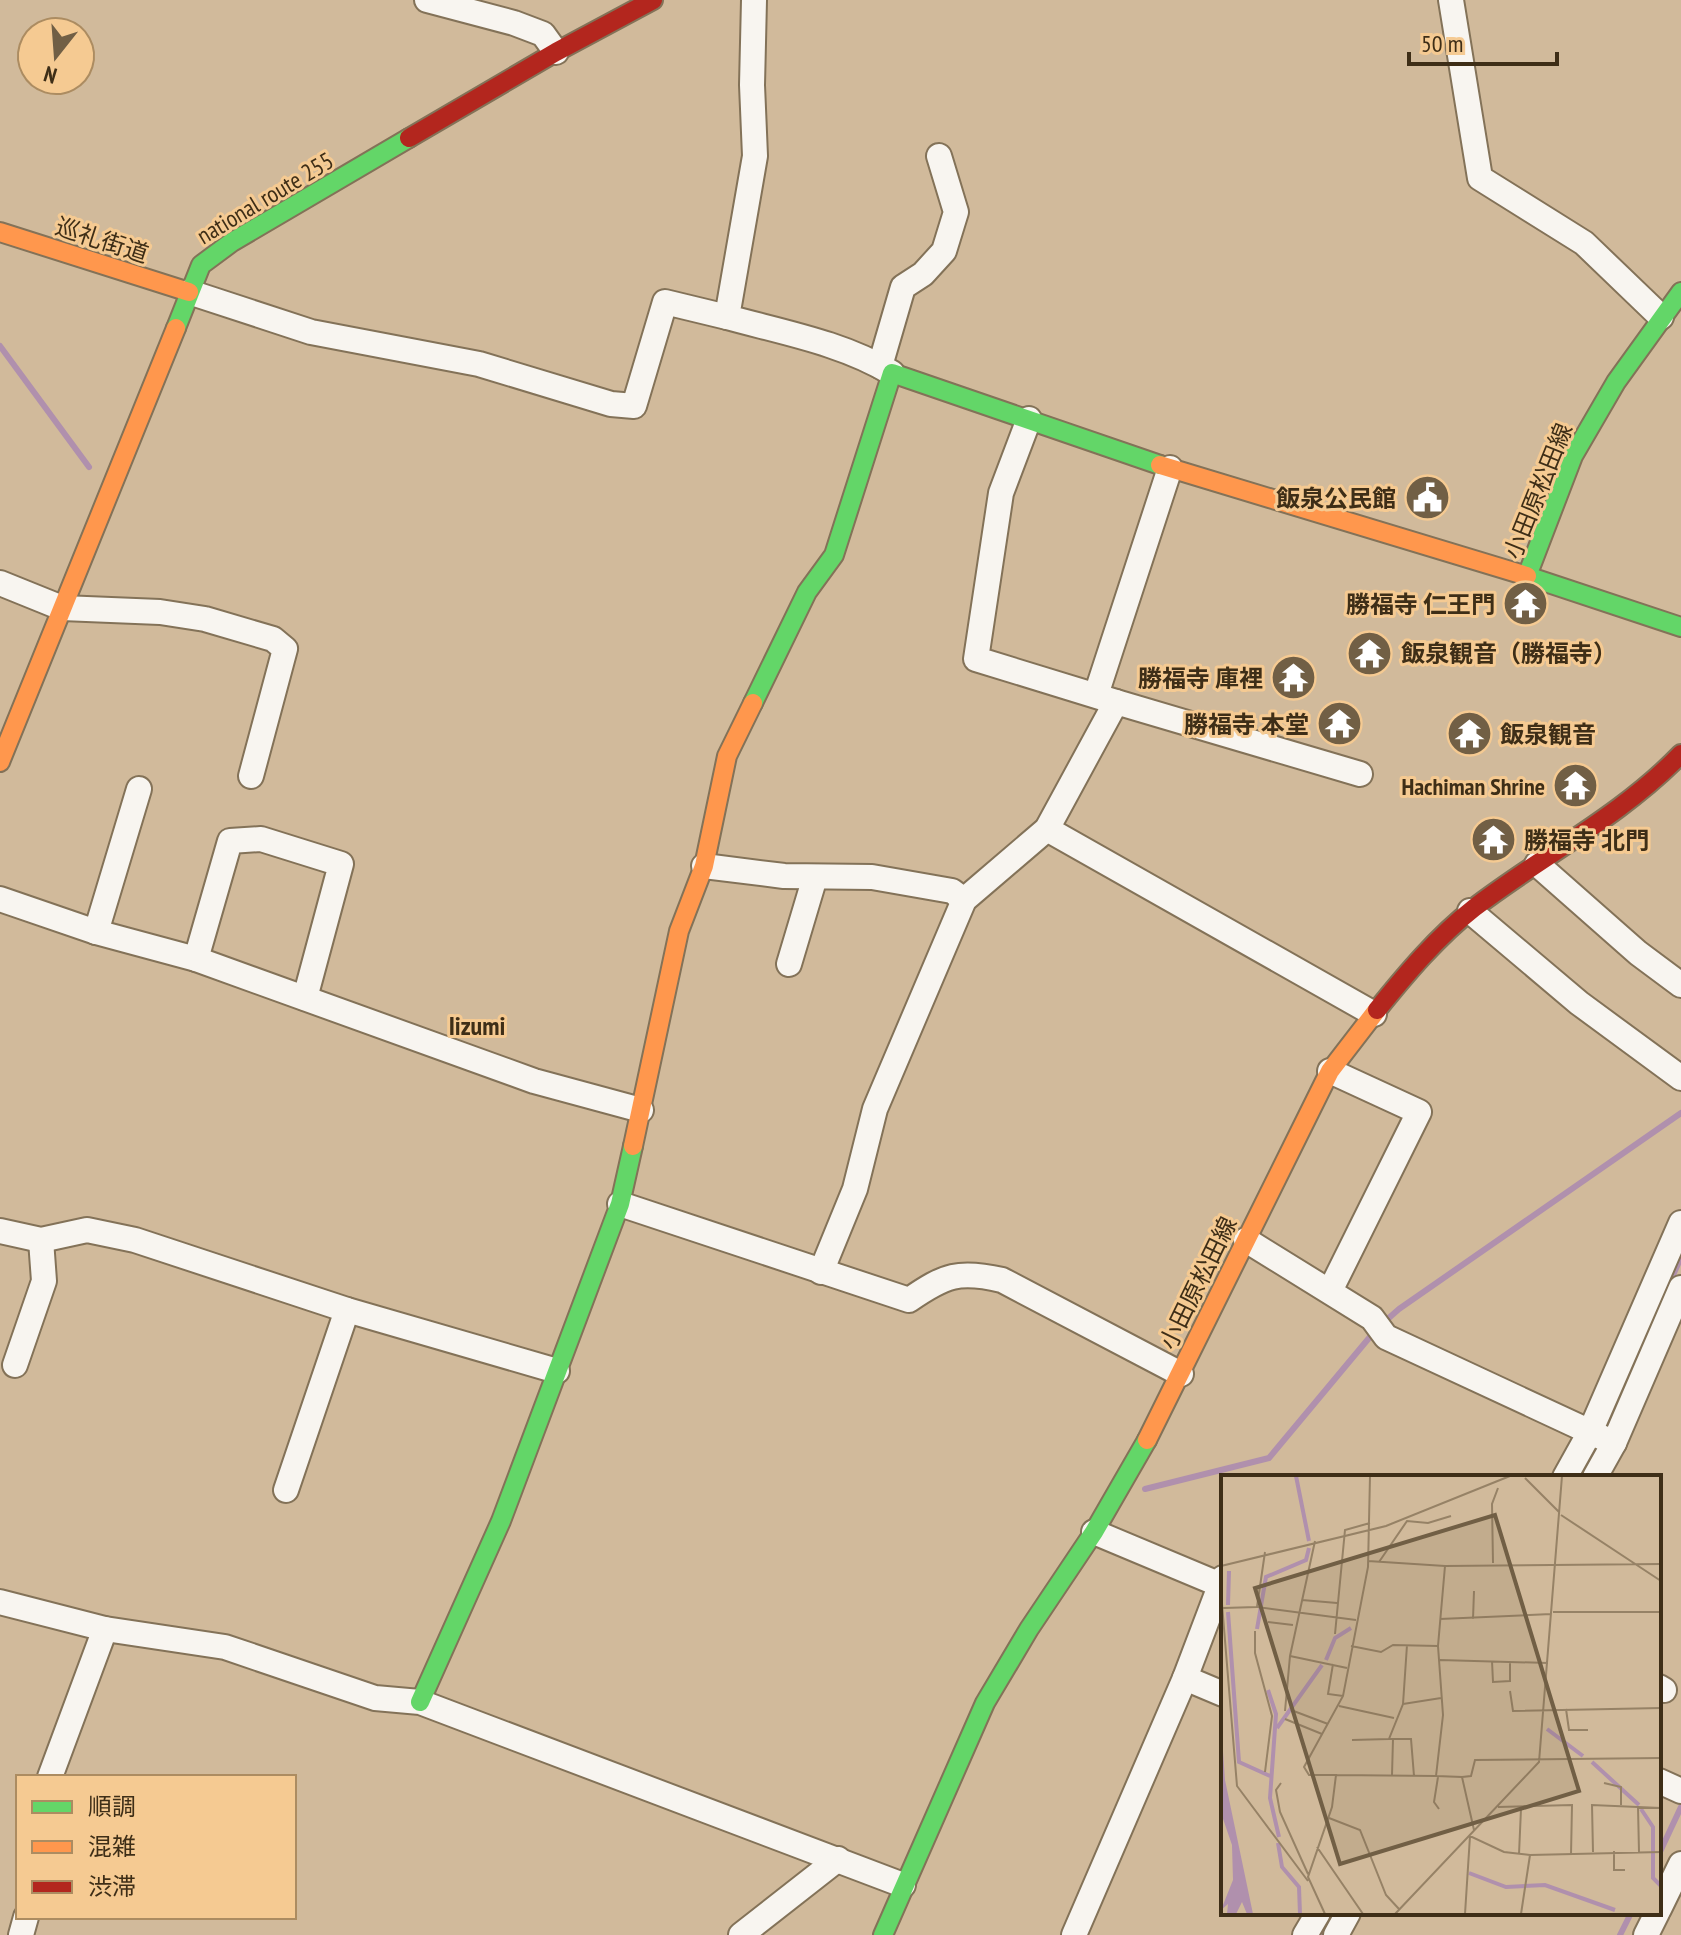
<svg xmlns="http://www.w3.org/2000/svg" width="1681" height="1935" font-family="'PT Sans Narrow','Noto Sans JP',sans-serif">
<style>
.lines{fill:none;stroke-linecap:round;stroke-linejoin:round}
.stream{stroke:#b090ad;stroke-width:6}
.street-casing{stroke:#837258;stroke-width:28}
.fast-casing{stroke:#837258;stroke-width:22}
.slow-casing{stroke:#837258;stroke-width:22}
.jam-casing{stroke:#837258;stroke-width:22}
.street{stroke:#f8f5f0;stroke-width:24}
.fast{stroke:#63d668;stroke-width:18}
.slow{stroke:#ff974d;stroke-width:18}
.jam{stroke:#b3261e;stroke-width:18}
.labels{text-anchor:middle;dominant-baseline:central;stroke-width:6;stroke-linejoin:round;paint-order:stroke}
.street-label{font-size:24px;fill:#3e2e17;stroke:#f5ca92}
.poi-label{font-size:24px;font-weight:bold;fill:#3e2e17;stroke:#f5ca92;text-anchor:end}
.neighbourhood-label{font-size:26px;font-weight:bold;fill:#3e2e17;stroke:#f5ca92}
.inset-river{fill:none;stroke:#b090ad;stroke-width:4}
.inset-road{fill:none;stroke:#968266;stroke-width:2}
.view{fill:#715f45;fill-opacity:0.15;stroke:#715f45;stroke-width:4}
.inset-edge{fill:none;stroke:#3e2e17;stroke-width:4}
</style>
<rect width="100%" height="100%" fill="#d1ba9b"/>
<g class="lines">
<g class="stream">
<polyline points="0,346 89,467"/>
<polyline points="1382,1324 1399,1309 1681,1113"/>
<polyline points="1603,1433 1681,1257"/>
<polyline points="1579,1477 1592,1453"/>
<polyline points="1145,1489 1269,1458 1374,1332"/>
<polyline points="1659,1854 1681,1807"/>
<polyline points="1319,1935 1332,1913"/>
<polyline points="1620,1935 1631,1913"/>
</g>
<defs>
<g id="street">
<polyline points="427,0 514,23 543,34 556,52"/>
<path d="M754,0L752,85L755,156L727,317C781,332 843,343 892,373"/>
<polyline points="1451,0 1480,178 1584,243 1661,317"/>
<polyline points="189,292 311,332 479,364 611,404 634,406 665,302 727,317"/>
<polyline points="880,366 903,287 923,274 944,251 956,212 939,156"/>
<polyline points="0,583 62,608 160,612 205,619 273,639 285,649 251,776"/>
<polyline points="1096,695 1170,468"/>
<polyline points="1116,702 1360,774"/>
<polyline points="1047,829 1374,1014"/>
<polyline points="1537,864 1638,953 1681,985"/>
<polyline points="704,866 784,876 872,877 952,891 964,900"/>
<polyline points="0,899 96,932 196,959 534,1081 641,1110"/>
<polyline points="1470,911 1579,1003 1681,1078"/>
<polyline points="96,932 139,789"/>
<polyline points="196,959 230,841 261,839 341,864 305,998"/>
<polyline points="789,964 815,877"/>
<polyline points="1330,1071 1419,1112 1330,1291"/>
<path d="M620,1204L909,1300C945,1275 959,1270 1002,1280L1181,1374"/>
<polyline points="0,1231 41,1240 87,1230 135,1240 347,1310 557,1371"/>
<polyline points="1246,1240 1372,1318 1386,1337 1614,1443"/>
<polyline points="821,1272 855,1189 875,1109 964,900 1047,829 1116,702 976,659 1001,493 1029,419"/>
<polyline points="15,1365 44,1281 41,1240"/>
<polyline points="1565,1477 1590,1432 1681,1223"/>
<polyline points="1595,1477 1614,1443 1681,1288"/>
<polyline points="286,1490 347,1310"/>
<polyline points="1094,1532 1223,1586"/>
<polyline points="0,1602 105,1629 225,1647 375,1698 420,1702 903,1885"/>
<polyline points="1185,1678 1223,1694"/>
<polyline points="1659,1687 1664,1690"/>
<polyline points="50,1777 105,1629"/>
<polyline points="1659,1781 1681,1791"/>
<polyline points="1659,1909 1681,1864"/>
<polyline points="21,1935 26,1917"/>
<polyline points="741,1935 838,1859"/>
<polyline points="1074,1935 1185,1678 1223,1578"/>
<polyline points="1305,1935 1318,1913"/>
<polyline points="1336,1935 1348,1913"/>
<polyline points="1646,1935 1657,1913"/>
</g>
<g id="fast">
<polyline points="1681,292 1616,382 1573,456 1527,576 1681,627"/>
<polyline points="176,328 201,265 232,242 409,138"/>
<polyline points="753,703 807,592 834,555 892,373 1160,465"/>
<polyline points="420,1702 501,1521 620,1204 633,1146"/>
<polyline points="883,1935 985,1703 1029,1629 1094,1532 1147,1440"/>
</g>
<g id="slow">
<polyline points="0,232 189,292"/>
<polyline points="1160,465 1527,576"/>
<polyline points="0,762 176,328"/>
<polyline points="633,1146 679,931 704,866 727,756 753,703"/>
<polyline points="1147,1440 1330,1071 1377,1010"/>
</g>
<g id="jam">
<polyline points="409,138 556,52 653,0"/>
<path d="M1377,1010C1406,974 1437,937 1474,908C1543,855 1620,817 1681,754"/>
</g>
</defs>
<use href="#street" class="street-casing"/>
<use href="#fast" class="fast-casing"/>
<use href="#slow" class="slow-casing"/>
<use href="#jam" class="jam-casing"/>
<use href="#street" class="street"/>
<use href="#fast" class="fast"/>
<use href="#slow" class="slow"/>
<use href="#jam" class="jam"/>
</g>
<defs>
<symbol id="civic-disc" viewBox="-11 -11 22 22"><circle r="9.5" fill="#715f45" stroke="#f5ca92"/><path d="M-.6-6.5H3V-4.5H.6V-3L4-1V1h2V6H-6V1h2V-1L-.6-3ZM-1.2 2.5V6h2.4V2.5Z" fill="#fff"/></symbol>
<symbol id="temple-disc" viewBox="-11 -11 22 22"><circle r="9.5" fill="#715f45" stroke="#f5ca92"/><path d="M0-6L5-2H3V0L6.5 2.5H4V6H1.5V3h-3V6H-4V2.5H-6.5L-3 0V-2H-5Z" fill="#fff"/></symbol>
</defs>
<g fill-rule="evenodd">
<use href="#civic-disc" x="1402" y="472" width="51" height="51"/>
<use href="#temple-disc" x="1500" y="578" width="51" height="51"/>
<use href="#temple-disc" x="1344" y="628" width="51" height="51"/>
<use href="#temple-disc" x="1268" y="652" width="51" height="51"/>
<use href="#temple-disc" x="1314" y="698" width="51" height="51"/>
<use href="#temple-disc" x="1444" y="708" width="51" height="51"/>
<use href="#temple-disc" x="1550" y="760" width="51" height="51"/>
<use href="#temple-disc" x="1468" y="814" width="51" height="51"/>
</g>
<g class="labels">
<g class="street-label">
<text transform="translate(265 198) rotate(-31)">national route 255</text>
<text transform="translate(102 240) rotate(18)">巡礼街道</text>
<text transform="translate(1538 491) rotate(-68)">小田原松田線</text>
<text transform="translate(1198 1283) rotate(-64)">小田原松田線</text>
</g>
<g class="poi-label">
<text x="1396" y="498">飯泉公民館</text>
<text x="1495" y="604">勝福寺 仁王門</text>
<text x="1401" y="653" text-anchor="start">飯泉観音（勝福寺）</text>
<text x="1263" y="678">勝福寺 庫裡</text>
<text x="1309" y="724">勝福寺 本堂</text>
<text x="1500" y="734" text-anchor="start">飯泉観音</text>
<text x="1545" y="786">Hachiman Shrine</text>
<text x="1524" y="840" text-anchor="start">勝福寺 北門</text>
</g>
<g class="neighbourhood-label">
<text x="477" y="1025">Iizumi</text>
</g>
</g>
<g transform="translate(1221 1475)">
<rect width="440" height="440" fill="#d1ba9b"/>
<path d="M0,248L4,305L32,439H26L21,427L15,439H6L7,429L0,435L12,405L11,370L0,338Z" fill="#b090ad"/>
<path class="inset-river" d="M75,1L88,66M7,130L8,96M7,137L18,287L49,301M36,154L45,102L85,85L88,73M105,185L114,163L130,153M47,215L55,239L49,323L58,362M56,253L101,190M326,254L362,281M371,287L418,330M420,334L432,352V403L440,411M57,368L61,392L78,412L79,439M248,398L285,412L324,410L394,435"/>
<path class="inset-road" d="M304,3L338,37M340,40L440,106M44,77L36,132L135,145M147,86L224,91L440,89M158,87L186,46L207,48L230,41M272,88L271,29L277,13M0,91L165,51L289,1M81,125L116,128M1,129L16,311L87,406M2,133L36,132M332,137H439M219,144L330,139M252,144L253,116M47,147L72,150M34,156V178L51,241L44,297M114,159L124,55L149,48M186,170L182,229L168,264H190L193,301M130,171L160,177L172,170L217,171M69,181L126,193M219,185L327,188M271,186L272,207L289,206V187M112,189L107,219L122,221M289,216L292,236L440,233M182,229L220,223M118,231L173,243M345,234L348,255H367M70,235L107,249M64,236L69,181L94,66M64,244L101,259M131,265L168,264M115,300L215,301L222,240L217,171L224,91M171,300L172,264M215,301L241,302L253,355M217,302L213,327L218,334M241,302L250,301L254,285L440,283M60,308L55,315L59,337L87,399M383,308L400,312V330M277,332L351,330L350,380M417,332L418,377M108,343L139,355L165,420L178,434M96,372L142,439M393,376V395H404M372,377L371,330L440,333M298,379L300,334M104,439L87,402L111,332L115,300H88L83,292L122,221L147,92L149,1M174,439L318,287L341,1M244,439L249,361L283,377L309,380L440,377M300,439L309,380"/>
<path class="view" d="M274,40L358,316L119,389L34,113Z"/>
<rect width="440" height="440" class="inset-edge"/>
</g>
<rect x="16" y="1775" width="280" height="144" fill="#f5ca92" stroke="#ac8c61" stroke-width="2"/>
<rect x="32" y="1801" width="40" height="12" fill="#63d668" stroke="#ac8c61" stroke-width="2"/>
<text x="88" y="1815" font-size="24" fill="#3e2e17">順調</text>
<rect x="32" y="1841" width="40" height="12" fill="#ff974d" stroke="#ac8c61" stroke-width="2"/>
<text x="88" y="1855" font-size="24" fill="#3e2e17">混雑</text>
<rect x="32" y="1881" width="40" height="12" fill="#b3261e" stroke="#ac8c61" stroke-width="2"/>
<text x="88" y="1895" font-size="24" fill="#3e2e17">渋滞</text>
<g transform="translate(56 56) rotate(197)"><circle r="38" fill="#f5ca92" stroke="#ac8c61" stroke-width="2"/>
<path d="M0-6L14 30L0 20L-14 30Z" fill="#715f45"/>
<text y="-12" font-size="22" font-weight="bold" text-anchor="middle" fill="#3e2e17">N</text>
</g>
<path d="M1409 52v12h148v-12" fill="none" stroke="#3e2e17" stroke-width="4"/>
<text x="1421" y="52" font-size="24" fill="#3e2e17" stroke="#f5ca92" stroke-width="6" paint-order="stroke">50 m</text>
</svg>
